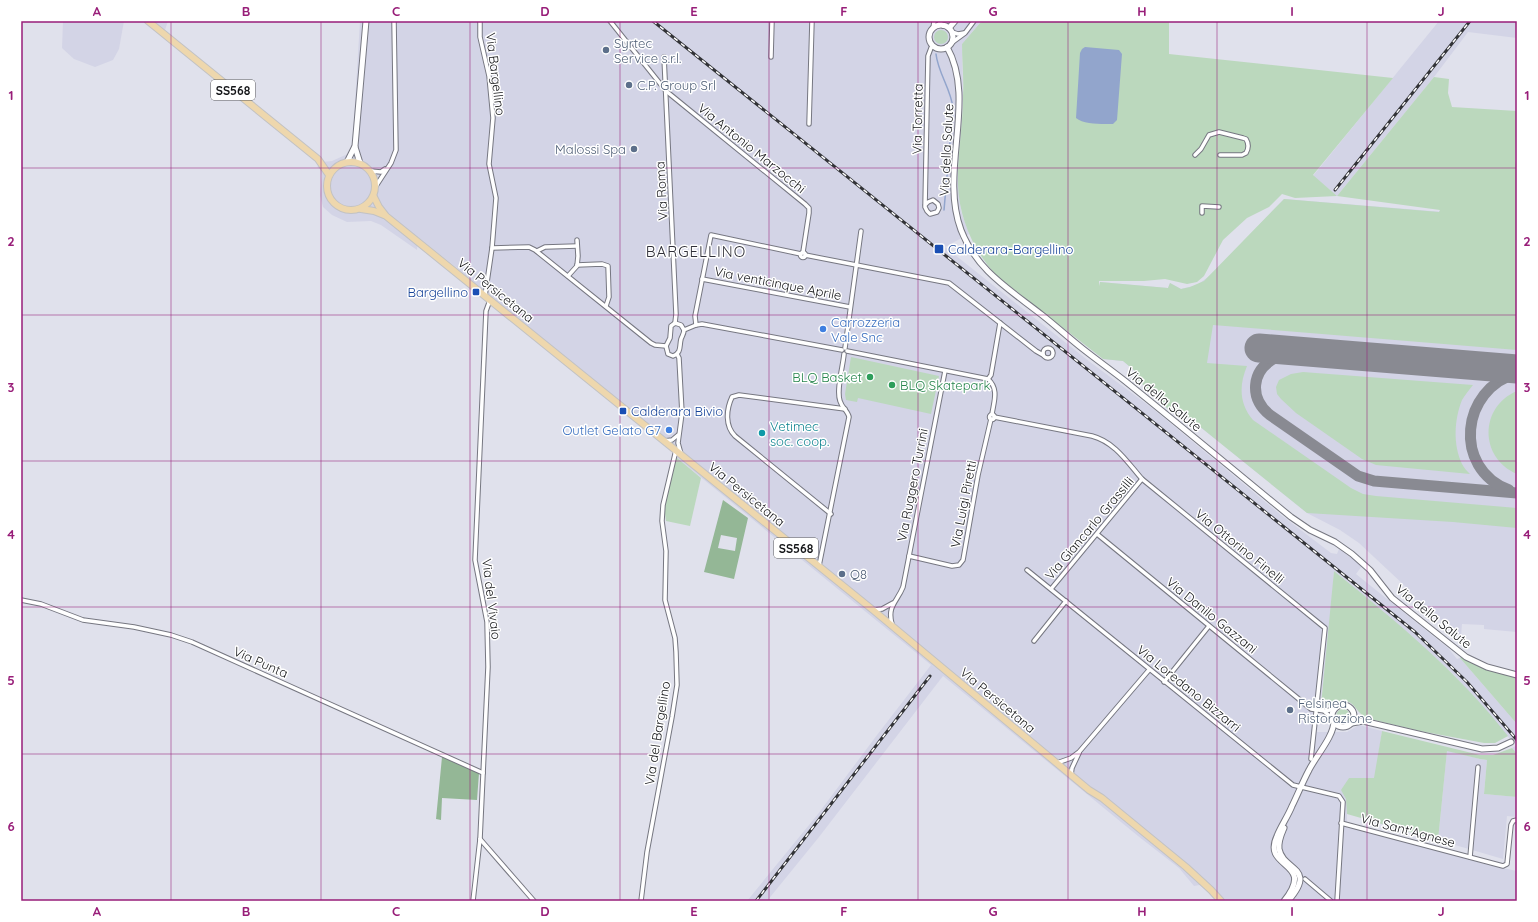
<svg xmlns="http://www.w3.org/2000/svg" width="1538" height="922" font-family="Quicksand,sans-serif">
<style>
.built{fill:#d3d4e6}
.green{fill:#bbd8bd;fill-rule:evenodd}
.forest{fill:#94b796;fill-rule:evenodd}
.water{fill:#92a5cc}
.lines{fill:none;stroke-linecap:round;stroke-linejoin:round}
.stream{stroke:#92a5cc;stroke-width:1.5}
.taxiway{stroke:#898a92;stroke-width:11}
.runway{stroke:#898a92;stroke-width:29}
.secondary-tunnel{stroke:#c1c2cc;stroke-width:5;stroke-dasharray:5 2.5;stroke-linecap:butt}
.street-casing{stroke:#767781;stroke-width:5.5}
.secondary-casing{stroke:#767781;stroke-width:7}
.primary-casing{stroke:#c2c2c3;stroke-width:8}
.street{stroke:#fff;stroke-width:3.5}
.secondary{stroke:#fff;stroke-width:5}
.primary{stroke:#eed7ad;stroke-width:6}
.rail-casing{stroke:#323337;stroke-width:3}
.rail{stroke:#fff;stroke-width:1.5;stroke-dasharray:4.5;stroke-linecap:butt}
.grid{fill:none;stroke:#981e79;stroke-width:1;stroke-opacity:0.55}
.service-dot{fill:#5c6f8a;stroke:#fff;stroke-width:1.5}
.transit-dot{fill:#1a4fb4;stroke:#fff;stroke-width:1.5}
.shop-dot{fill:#3f7fe0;stroke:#fff;stroke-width:1.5}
.leisure-dot{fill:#2e9e5b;stroke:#fff;stroke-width:1.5}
.culture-dot{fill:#0f9aa8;stroke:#fff;stroke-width:1.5}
.labels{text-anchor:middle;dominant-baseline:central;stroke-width:3;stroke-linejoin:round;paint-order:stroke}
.shield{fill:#fff;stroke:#5a5b5d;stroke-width:1}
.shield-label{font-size:12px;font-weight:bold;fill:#141518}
.service-label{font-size:13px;fill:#4e5e75;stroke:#fff;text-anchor:start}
.street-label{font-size:13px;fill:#141518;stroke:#fff}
.transit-label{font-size:13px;fill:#164399;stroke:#fff;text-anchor:start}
.shop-label{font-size:13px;fill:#366cbe;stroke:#fff;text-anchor:start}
.leisure-label{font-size:13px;fill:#27864d;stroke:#fff;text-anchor:end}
.culture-label{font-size:13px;fill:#0d838f;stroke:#fff;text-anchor:start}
.quarter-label{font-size:15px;letter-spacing:1px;fill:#303039;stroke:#fff}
.neatline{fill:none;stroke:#981e79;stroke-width:1.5}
.grid-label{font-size:13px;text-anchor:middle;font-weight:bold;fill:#981e79}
</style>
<rect width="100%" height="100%" fill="#e0e1ec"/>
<g class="built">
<polygon points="63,21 124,21 119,49 113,60 95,67 74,59 62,48"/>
<polygon points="151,21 168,21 165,30"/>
<polygon points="360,21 984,21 980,23 962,44 963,95 958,183 961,211 969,234 945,247 1090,362 1152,408 1281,515 1331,553 1337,554 1339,549 1362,566 1356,574 1448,648 1457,659 1460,658 1517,724 1517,754 1512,748 1517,745 1512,738 1510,739 1453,674 1384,612 1334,571 1331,619 1317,732 1347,732 1359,725 1382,731 1375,778 1349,778 1345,795 1347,803 1347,828 1363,830 1488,865 1517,871 1517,901 1227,901 1205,884 1194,886 1179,868 1138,836 943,676 819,837 767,901 747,901 818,814 877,735 931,665 676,457 659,434 534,334 457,268 418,237 417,250 381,225 371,221 347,222 332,215 323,207 320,195 322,176 320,169 317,167 322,162 332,161 352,152"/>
<polygon points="1439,21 1517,21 1517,38 1468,32 1434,77 1337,196 1313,176"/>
<polygon points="1284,199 1517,218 1517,632 1484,629 1484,625 1462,624 1461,636 1413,598 1405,586 1359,543 1340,530 1307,513 1178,409 1172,413 1134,376 1135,371 1123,361 1103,359 1100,282 1168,288 1170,283 1181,289 1197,285 1212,274"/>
<polygon points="1447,750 1480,759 1487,760 1484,794 1517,797 1517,817 1507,816 1503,859 1438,840"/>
</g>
<g class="green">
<path d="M984,21H1169V54L1393,78L1313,175L1337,196L1434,77L1449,79L1448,93L1452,107L1517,111L1515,160L1517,168V350L1213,325L1207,363L1247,366C1239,385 1239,404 1253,420L1351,488L1363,494L1376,496L1517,508V528L1453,522L1307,513L1178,409L1172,413L1134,376L1135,371L1123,361L1103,359L997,276C974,252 959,218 958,185C957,156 963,126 963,96C964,79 962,62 962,44L980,23ZM1282,194L1295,198L1337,196L1440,210L1439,212L1284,199L1204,281L1190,287L1181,289L1170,283L1168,288L1100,282L1099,286V281H1144L1165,279L1187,284L1197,282L1204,276L1223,240L1247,218L1269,207Z"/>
<circle cx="941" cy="37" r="7"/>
<polygon points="851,357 939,376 931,414 858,398 857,402 846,400 845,394"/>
<path d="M1303,372L1473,385C1469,390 1465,395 1462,400C1454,420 1453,445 1462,464C1464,468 1467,471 1470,474L1376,465L1362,459L1296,413L1281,399L1277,394L1276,387L1279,380L1291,374Z"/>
<path d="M1517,391V474C1479,458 1479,407 1517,391Z"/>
<polygon points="676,457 701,478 690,526 666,521 664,507"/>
<path d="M1334,571C1396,621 1458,672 1508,736L1495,743H1484L1420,731L1366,718L1360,716L1361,714C1357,711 1356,707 1352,704C1342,696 1334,707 1321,705Z"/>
<polygon points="1461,657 1484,669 1517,678 1517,724 1460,658"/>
<circle cx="1343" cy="716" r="7"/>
<polygon points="1382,731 1480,755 1493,755 1512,748 1517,754 1517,797 1484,794 1487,760 1480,759 1447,751 1438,840 1347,814 1346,799 1341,790 1349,778 1374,778"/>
</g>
<g class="forest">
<path d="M723,500L748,518L734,579L704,572ZM721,535L737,538L735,551L718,548Z"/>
<polygon points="442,757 479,773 477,800 442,798 441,820 436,819"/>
</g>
<path class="water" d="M1085,47L1119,50L1122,54L1117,120L1113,124C1103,124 1084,125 1076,118L1080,53L1082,49Z"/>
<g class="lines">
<path class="stream" d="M936,54C938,73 951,89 953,108L944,210"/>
<g class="taxiway">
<path d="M1303,352C1293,353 1284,354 1275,358C1251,371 1249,398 1270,415L1358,476L1374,481L1517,493"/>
<path d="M1509,490C1452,468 1461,389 1517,373"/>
</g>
<polyline class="runway" points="1259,348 1517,369"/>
<polyline class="secondary-tunnel" points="1511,742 1517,737"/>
<defs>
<g id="street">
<polyline points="480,21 480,37 489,76 493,118 489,164 496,198 492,248 485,296"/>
<polyline points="610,21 666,91 805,204 809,208 809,213 803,252"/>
<polyline points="939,21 943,26"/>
<polyline points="933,29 934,21"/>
<polyline points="952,32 958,34 964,33"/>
<polyline points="950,44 965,33 974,21"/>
<polyline points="664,57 676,314 675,323"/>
<polyline points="771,57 772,21"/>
<polyline points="809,124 812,21"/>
<path d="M1195,155L1201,149L1209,135L1219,132L1243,138L1246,139C1249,144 1249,148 1246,153L1242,155H1220"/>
<polyline points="370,171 381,172 385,169"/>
<polyline points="376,186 391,163 396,150 394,21"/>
<polyline points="925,205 928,202 933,200 938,204 939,208 937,212 930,214 927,211 925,207 928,56 931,48 933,46"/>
<polyline points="1202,213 1202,206 1219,207"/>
<polyline points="492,248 529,247 535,250 651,343 655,345 666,346"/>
<polyline points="537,251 545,247 577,246"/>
<circle cx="803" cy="255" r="2.5"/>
<polyline points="801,254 711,235 695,316 696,325 702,324 842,350"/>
<polyline points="805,255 949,283 1036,351 1043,355"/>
<polyline points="577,265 602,264 608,266 609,297 606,306"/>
<polyline points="568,276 577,266 578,256 577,240"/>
<polyline points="702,279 850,307"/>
<path d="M675,323L681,325L684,330C684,334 682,336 681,339C679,347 682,352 673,356L668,354L666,346L670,338L671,326Z"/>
<polyline points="684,330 696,325"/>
<polyline points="845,348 861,231"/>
<circle cx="1048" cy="353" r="5"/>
<path d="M847,351L988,379C999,389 994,401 992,414"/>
<polyline points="677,354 679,358 682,413 678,443 681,454"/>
<polyline points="988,379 991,375 1000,323"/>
<circle cx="992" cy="417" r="2.5"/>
<path d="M994,417L1092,436C1115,442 1128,463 1142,479L1325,628L1311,759"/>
<polyline points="664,441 672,440 678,435"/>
<path d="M831,514L735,436C725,426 726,410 732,397L739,395L845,409"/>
<polyline points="1097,534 1311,709 1325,711 1335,709"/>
<polyline points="909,556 952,566 959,565 963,560 978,475 991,419"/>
<path d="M819,566L849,417C848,411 842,408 840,401C836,390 843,366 844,354"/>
<polyline points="1027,570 1293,785 1339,796 1343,802 1337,901"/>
<polyline points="1051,589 1142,479"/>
<polyline points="21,600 41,604 83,620 134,627 171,635 192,642 483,773"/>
<polyline points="873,610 882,609 893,603"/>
<path d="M892,624C887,606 897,602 903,587L945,371"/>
<polyline points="1034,641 1066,601"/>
<polyline points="1164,682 1209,626"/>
<polyline points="1325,712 1333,719"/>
<polyline points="1057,763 1071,758 1079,752 1149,670"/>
<polyline points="1071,775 1072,768 1079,753"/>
<polyline points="1341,823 1503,866 1507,864 1511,825 1513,821 1517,820"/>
<polyline points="480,839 534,901"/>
<polyline points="1470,857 1478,767"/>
<polyline points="1305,879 1331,901"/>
<polyline points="473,901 480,839 488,667 487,622 475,560 486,311 490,300"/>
<polyline points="641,901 647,852 672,717 677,685 676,652 675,638 665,600 666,551 662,521 663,505 676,450"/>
</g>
<g id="secondary">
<circle cx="941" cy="37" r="12"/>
<polyline points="949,28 955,21"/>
<path d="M947,47C977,100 939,171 961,230C977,271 1009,289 1042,315C1056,326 1069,338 1083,349C1097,360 1111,370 1125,381C1181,426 1236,472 1291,517L1310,530L1335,542L1352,554L1370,570L1392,598L1466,657L1487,667L1517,675"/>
<polyline points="355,147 360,163"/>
<polyline points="347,162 355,146 366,21"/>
<circle cx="1343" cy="716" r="11"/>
<polyline points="1352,723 1363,721 1482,749 1498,748 1511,742"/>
<path d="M1284,828C1281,835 1278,841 1279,849C1283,871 1318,867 1288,901"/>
<path d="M1284,901C1317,860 1261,870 1277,836C1281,826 1288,816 1292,806C1298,794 1303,781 1309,770C1316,756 1334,736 1334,721"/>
</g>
<g id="primary">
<polyline points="148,21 318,159 329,175"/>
<circle cx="351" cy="186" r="24"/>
<polyline points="374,197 379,207 386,216 873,610 1089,790 1102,798 1186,867 1211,890 1221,901"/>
<polyline points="361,209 374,211 384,215"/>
</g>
</defs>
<use href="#street" class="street-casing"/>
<use href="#secondary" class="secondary-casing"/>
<use href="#primary" class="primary-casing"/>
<use href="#street" class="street"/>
<use href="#secondary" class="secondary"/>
<use href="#primary" class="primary"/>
<defs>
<g id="rail">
<polyline points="653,21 1415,632 1467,682 1517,740"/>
<polyline points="1335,190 1470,21"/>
<polyline points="756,901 930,676"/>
</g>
</defs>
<use href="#rail" class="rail-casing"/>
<use href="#rail" class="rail"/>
</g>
<path class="grid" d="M171,21V901M321,21V901M470,21V901M620,21V901M769,21V901M918,21V901M1068,21V901M1217,21V901M1367,21V901M21,168H1517M21,315H1517M21,461H1517M21,607H1517M21,754H1517"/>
<g class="service-dot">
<circle cx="606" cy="50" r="4"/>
<circle cx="629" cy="85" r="4"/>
<circle cx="634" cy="149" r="4"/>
<circle cx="842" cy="574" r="4"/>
<circle cx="1290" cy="710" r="4"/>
</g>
<g class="transit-dot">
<rect x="934" y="244" width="10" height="10" rx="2"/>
<rect x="472" y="288" width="8" height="8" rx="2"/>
<rect x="619" y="407" width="8" height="8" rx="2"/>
</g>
<g class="shop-dot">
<circle cx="823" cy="329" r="4"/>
<circle cx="669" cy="430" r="4"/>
</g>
<g class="leisure-dot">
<circle cx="870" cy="377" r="4"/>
<circle cx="892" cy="385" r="4"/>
</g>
<circle class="culture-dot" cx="762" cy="433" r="4"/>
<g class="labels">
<g class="shield">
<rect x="211" y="80" width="44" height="20" rx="3"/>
<rect x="774" y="538" width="44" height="20" rx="3"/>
</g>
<g class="shield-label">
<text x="233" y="90">SS568</text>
<text x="796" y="548">SS568</text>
</g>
<g class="service-label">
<text x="614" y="43">Syrtec<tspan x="614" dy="15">Service s.r.l.</tspan></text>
<text x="637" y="85">C.P. Group Srl</text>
<text x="626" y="149" text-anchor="end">Malossi Spa</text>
<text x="850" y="574">Q8</text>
<text x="1298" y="703">Felsinea<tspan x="1298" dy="15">Ristorazione</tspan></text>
</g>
<g class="street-label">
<text transform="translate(496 74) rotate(83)">Via Bargellino</text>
<text transform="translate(917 119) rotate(-89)">Via Torretta</text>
<text transform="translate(752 148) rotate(39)">Via Antonio Marzocchi</text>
<text transform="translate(946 150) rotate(-87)">Via della Salute</text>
<text transform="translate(661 191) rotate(-93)">Via Roma</text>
<text transform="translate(778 283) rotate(11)">Via venticinque Aprile</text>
<text transform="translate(496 290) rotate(39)">Via Persicetana</text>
<text transform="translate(1164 399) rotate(39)">Via della Salute</text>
<text transform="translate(912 485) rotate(-79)">Via Ruggero Turrini</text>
<text transform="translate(747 494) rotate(39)">Via Persicetana</text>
<text transform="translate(963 504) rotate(-79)">Via Luigi Piretti</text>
<text transform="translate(1089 528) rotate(-50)">Via Giancarlo Grassilli</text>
<text transform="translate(1240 546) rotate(39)">Via Ottorino Finelli</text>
<text transform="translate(492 599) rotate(83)">Via del Vivaio</text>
<text transform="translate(1212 615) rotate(39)">Via Danilo Gazzani</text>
<text transform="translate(1434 616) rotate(39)">Via della Salute</text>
<text transform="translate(261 662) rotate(24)">Via Punta</text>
<text transform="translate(1189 688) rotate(39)">Via Loredano Bizzarri</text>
<text transform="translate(998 700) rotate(40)">Via Persicetana</text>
<text transform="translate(657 733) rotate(-81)">Via del Bargellino</text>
<text transform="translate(1408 830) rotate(15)">Via Sant'Agnese</text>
</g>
<g class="transit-label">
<text x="948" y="249">Calderara-Bargellino</text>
<text x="468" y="292" text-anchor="end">Bargellino</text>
<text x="631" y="411">Calderara Bivio</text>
</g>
<g class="shop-label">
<text x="831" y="322">Carrozzeria<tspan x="831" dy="15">Vale Snc</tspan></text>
<text x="661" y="430" text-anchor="end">Outlet Gelato G7</text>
</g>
<g class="leisure-label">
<text x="862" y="377">BLQ Basket</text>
<text x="900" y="385" text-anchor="start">BLQ Skatepark</text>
</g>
<g class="culture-label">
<text x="770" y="426">Vetimec<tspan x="770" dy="15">soc. coop.</tspan></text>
</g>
<g class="quarter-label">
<text x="696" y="251">BARGELLINO</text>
</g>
</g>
<rect width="1538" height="922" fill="none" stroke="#ffffff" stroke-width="44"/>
<rect x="22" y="22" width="1494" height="878" class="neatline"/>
<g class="grid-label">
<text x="97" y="16">A</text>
<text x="246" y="16">B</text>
<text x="396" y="16">C</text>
<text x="545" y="16">D</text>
<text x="694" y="16">E</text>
<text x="844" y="16">F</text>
<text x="993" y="16">G</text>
<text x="1142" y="16">H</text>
<text x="1292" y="16">I</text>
<text x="1441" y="16">J</text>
<text x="11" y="100">1</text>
<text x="1527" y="100">1</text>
<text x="11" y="246">2</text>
<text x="1527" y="246">2</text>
<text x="11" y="392">3</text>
<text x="1527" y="392">3</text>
<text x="11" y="539">4</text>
<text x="1527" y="539">4</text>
<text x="11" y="685">5</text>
<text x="1527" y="685">5</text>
<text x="11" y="831">6</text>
<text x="1527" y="831">6</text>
<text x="97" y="916">A</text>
<text x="246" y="916">B</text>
<text x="396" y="916">C</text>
<text x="545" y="916">D</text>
<text x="694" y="916">E</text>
<text x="844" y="916">F</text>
<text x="993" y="916">G</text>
<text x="1142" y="916">H</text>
<text x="1292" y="916">I</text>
<text x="1441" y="916">J</text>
</g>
</svg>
